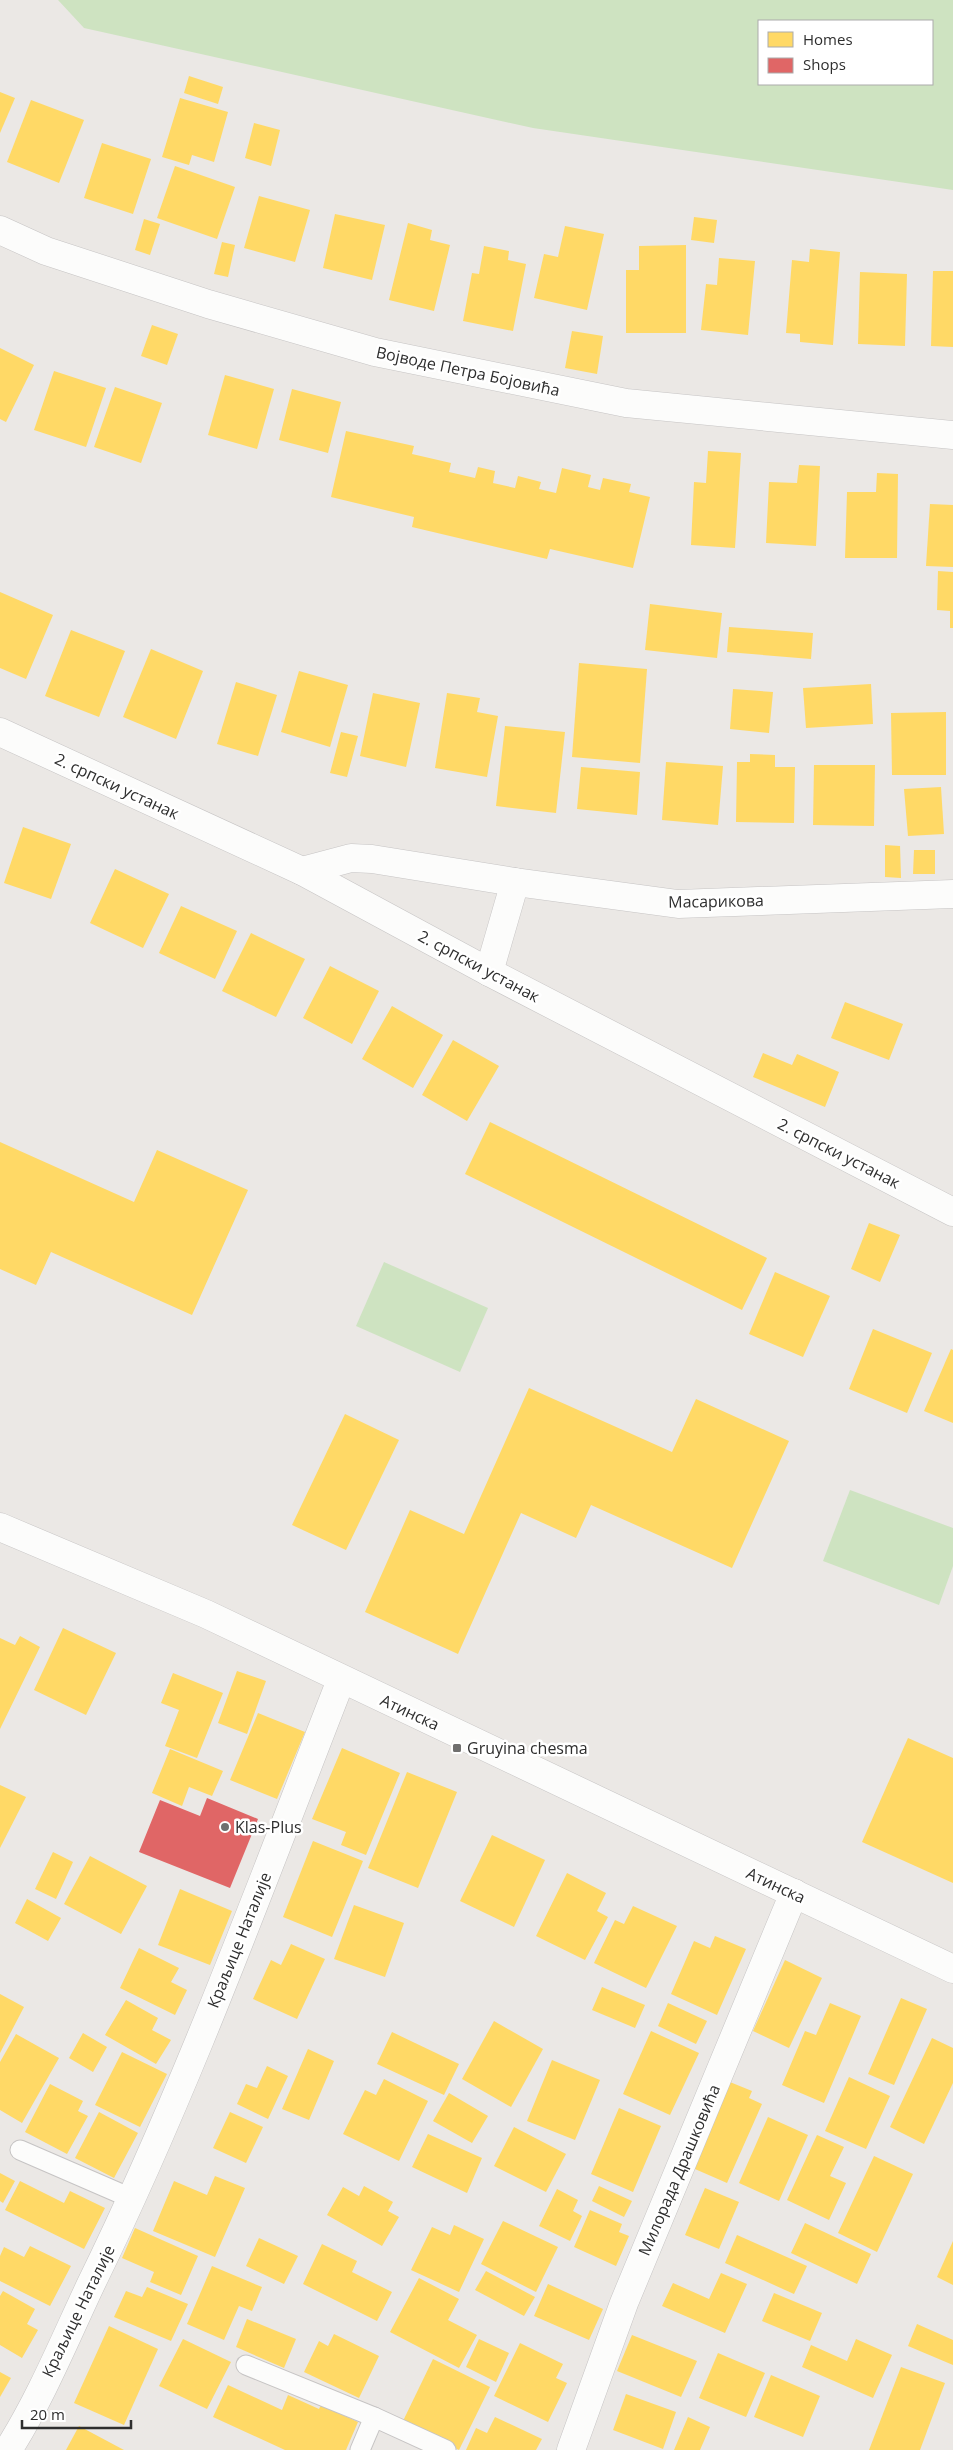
<svg xmlns="http://www.w3.org/2000/svg" width="953" height="2450" font-family="'Open Sans',sans-serif">
<style>
.green{fill:#cee3c1;fill-rule:evenodd}
.homes{fill:#ffd966}
.shops{fill:#e06666}
.lines{fill:none;stroke-linecap:round;stroke-linejoin:round}
.service-casing{stroke:#c6c4c4;stroke-width:21}
.minor-casing{stroke:#c6c4c4;stroke-width:29}
.tertiary-casing{stroke:#c6c4c4;stroke-width:29}
.service{stroke:#fcfcfb;stroke-width:19}
.minor{stroke:#fcfcfb;stroke-width:28}
.tertiary{stroke:#fcfcfb;stroke-width:28}
.poi-dot{fill:#706f6e;stroke:#fff;stroke-width:2}
.labels{text-anchor:middle;dominant-baseline:central;stroke-width:5;stroke-linejoin:round;paint-order:stroke}
.street-label{font-size:16px;fill:#2e2e2e;stroke:#fff}
.poi-label{font-size:16px;fill:#2e2e2e;stroke:#fff;text-anchor:start}
</style>
<rect width="100%" height="100%" fill="#ebe8e5"/>
<g class="green">
<path d="M58,0H953V190L533,128L84,28ZM759,21H932V84H759Z"/>
<polygon points="384,1262 488,1308 460,1372 356,1326"/>
<polygon points="850,1490 953,1528 953,1566 939,1605 823,1561"/>
</g>
<g class="homes">
<polygon points="189,76 223,87 218,104 184,93"/>
<polygon points="0,92 15,98 0,133"/>
<polygon points="180,98 228,112 214,162 192,155 189,165 162,157"/>
<polygon points="31,100 84,120 59,183 7,162"/>
<polygon points="254,123 280,130 271,166 245,158"/>
<polygon points="102,143 151,159 133,214 84,198"/>
<polygon points="175,166 235,187 217,239 157,218"/>
<polygon points="259,196 310,210 295,262 244,248"/>
<polygon points="335,214 385,225 372,280 323,268"/>
<polygon points="694,217 717,220 714,243 691,240"/>
<polygon points="144,219 160,224 150,255 135,250"/>
<polygon points="408,223 432,230 430,240 450,245 434,311 389,300"/>
<polygon points="565,226 604,234 587,310 534,298 544,254 558,257"/>
<polygon points="222,242 235,245 228,277 214,274"/>
<polygon points="686,245 686,333 626,333 626,270 639,270 639,246"/>
<polygon points="484,246 509,251 508,260 526,264 513,331 463,321 472,273 479,274"/>
<polygon points="810,249 840,252 833,345 800,342 800,334 786,333 792,260 809,262"/>
<polygon points="719,258 755,261 748,335 701,330 706,284 717,285"/>
<polygon points="933,271 953,271 953,347 931,346"/>
<polygon points="860,272 907,274 905,346 858,344"/>
<polygon points="152,325 178,334 167,365 141,356"/>
<polygon points="572,331 603,336 597,374 565,368"/>
<polygon points="0,348 34,365 6,422 0,419"/>
<polygon points="54,371 106,388 86,447 34,430"/>
<polygon points="225,375 274,389 257,449 208,435"/>
<polygon points="115,387 162,403 141,463 94,447"/>
<polygon points="292,389 341,402 328,453 279,440"/>
<polygon points="346,431 414,446 412,454 451,463 449,472 475,478 478,467 495,471 493,483 515,488 518,476 541,482 539,489 556,493 562,468 591,475 588,487 600,490 603,478 631,484 629,492 650,497 633,568 550,549 547,559 412,527 414,517 331,497"/>
<polygon points="708,451 741,453 735,548 691,545 694,482 706,483"/>
<polygon points="799,465 820,466 816,546 766,543 769,482 797,483"/>
<polygon points="877,473 898,474 897,558 845,558 847,492 876,492"/>
<polygon points="930,504 953,505 953,567 926,566"/>
<polygon points="938,571 953,572 953,628 950,628 950,611 937,610"/>
<polygon points="0,592 53,615 26,679 0,668"/>
<polygon points="650,604 722,613 717,658 645,650"/>
<polygon points="729,627 813,633 811,659 727,652"/>
<polygon points="71,630 125,651 99,717 45,696"/>
<polygon points="151,649 203,671 176,739 123,717"/>
<polygon points="579,663 647,669 640,763 572,757"/>
<polygon points="299,671 348,685 330,747 281,732"/>
<polygon points="236,682 277,695 258,756 217,744"/>
<polygon points="871,684 873,724 806,728 803,688"/>
<polygon points="733,689 773,692 769,733 730,729"/>
<polygon points="373,693 420,703 406,767 360,756"/>
<polygon points="447,693 480,698 477,712 498,716 487,777 435,768"/>
<polygon points="946,712 946,775 892,775 891,713"/>
<polygon points="505,726 565,732 556,813 496,806"/>
<polygon points="341,732 358,736 347,777 330,773"/>
<polygon points="750,754 775,755 775,767 795,767 794,823 736,822 737,762 750,762"/>
<polygon points="666,762 723,766 718,825 662,820"/>
<polygon points="814,765 875,765 874,826 813,825"/>
<polygon points="581,767 640,772 637,815 577,809"/>
<polygon points="941,787 944,834 908,836 904,789"/>
<polygon points="23,827 71,844 51,899 4,883"/>
<polygon points="885,845 900,846 901,878 885,877"/>
<polygon points="914,850 935,850 935,874 913,874"/>
<polygon points="115,869 169,894 143,948 90,923"/>
<polygon points="181,906 237,931 215,979 159,953"/>
<polygon points="251,933 305,959 276,1017 222,991"/>
<polygon points="330,966 379,991 352,1044 303,1018"/>
<polygon points="845,1002 903,1024 889,1060 831,1038"/>
<polygon points="392,1006 443,1035 413,1088 362,1059"/>
<polygon points="453,1040 499,1066 467,1121 422,1095"/>
<polygon points="763,1053 792,1065 797,1054 839,1072 825,1107 753,1077"/>
<polygon points="490,1122 767,1258 742,1310 465,1174"/>
<polygon points="0,1142 134,1202 157,1150 248,1190 192,1315 51,1252 36,1285 0,1269"/>
<polygon points="869,1223 900,1235 880,1282 851,1269"/>
<polygon points="775,1272 830,1296 803,1357 749,1334"/>
<polygon points="873,1329 932,1353 907,1413 849,1389"/>
<polygon points="951,1349 953,1350 953,1423 924,1411"/>
<polygon points="529,1388 672,1452 696,1399 789,1441 732,1568 591,1505 576,1538 521,1513 458,1654 365,1612 410,1510 464,1534"/>
<polygon points="345,1414 399,1440 346,1550 292,1525"/>
<polygon points="63,1628 116,1653 86,1715 34,1690"/>
<polygon points="20,1636 40,1647 0,1729 0,1638 15,1645"/>
<polygon points="237,1671 266,1681 247,1734 218,1723"/>
<polygon points="173,1673 223,1693 197,1758 165,1746 179,1710 161,1703"/>
<polygon points="258,1713 305,1732 277,1799 230,1780"/>
<polygon points="908,1738 953,1758 953,1883 862,1842"/>
<polygon points="342,1748 400,1773 366,1855 341,1845 346,1832 312,1819"/>
<polygon points="170,1749 223,1771 212,1796 189,1787 182,1806 152,1793"/>
<polygon points="407,1772 457,1792 418,1888 368,1868"/>
<polygon points="0,1785 26,1797 0,1848"/>
<polygon points="492,1835 545,1860 514,1927 460,1901"/>
<polygon points="313,1841 363,1861 332,1937 283,1917"/>
<polygon points="53,1852 73,1862 56,1899 35,1889"/>
<polygon points="90,1856 147,1886 121,1934 64,1904"/>
<polygon points="567,1873 606,1893 597,1911 608,1917 585,1960 536,1936"/>
<polygon points="180,1889 232,1911 210,1965 158,1945"/>
<polygon points="27,1899 61,1918 48,1941 15,1923"/>
<polygon points="354,1905 404,1923 385,1977 334,1959"/>
<polygon points="633,1906 677,1926 646,1988 594,1963 615,1920 624,1924"/>
<polygon points="715,1936 746,1949 717,2015 671,1994 694,1941 710,1948"/>
<polygon points="291,1944 325,1959 297,2019 253,1999 271,1960 281,1965"/>
<polygon points="139,1948 179,1968 171,1982 187,1990 175,2015 120,1988"/>
<polygon points="785,1960 822,1978 789,2048 753,2031"/>
<polygon points="602,1987 645,2005 635,2028 592,2010"/>
<polygon points="0,1994 24,2007 0,2053"/>
<polygon points="901,1998 927,2009 894,2085 868,2074"/>
<polygon points="126,2000 158,2018 152,2030 171,2040 156,2064 105,2035"/>
<polygon points="668,2003 707,2021 696,2044 658,2026"/>
<polygon points="830,2003 861,2016 824,2103 782,2085 805,2031 816,2035"/>
<polygon points="494,2021 543,2049 511,2107 462,2079"/>
<polygon points="651,2031 699,2053 670,2115 623,2094"/>
<polygon points="392,2032 459,2064 444,2095 377,2064"/>
<polygon points="83,2033 107,2047 93,2072 69,2058"/>
<polygon points="16,2034 59,2058 22,2123 0,2110 0,2062"/>
<polygon points="932,2038 953,2048 953,2083 924,2144 890,2127"/>
<polygon points="308,2049 334,2061 309,2120 282,2109"/>
<polygon points="122,2052 167,2074 140,2127 95,2105"/>
<polygon points="552,2060 600,2080 575,2140 527,2121"/>
<polygon points="267,2066 288,2076 268,2119 237,2104 246,2084 257,2088"/>
<polygon points="849,2077 890,2096 866,2149 825,2131"/>
<polygon points="384,2079 428,2101 399,2161 343,2134 365,2090 376,2095"/>
<polygon points="725,2080 752,2091 749,2098 762,2104 727,2183 688,2166"/>
<polygon points="50,2084 83,2101 78,2111 88,2116 67,2154 25,2132"/>
<polygon points="449,2093 488,2116 472,2143 433,2121"/>
<polygon points="619,2108 661,2126 633,2192 591,2174"/>
<polygon points="99,2112 138,2133 114,2178 75,2158"/>
<polygon points="230,2112 263,2127 246,2163 213,2148"/>
<polygon points="768,2117 808,2135 779,2201 739,2183"/>
<polygon points="514,2127 566,2154 546,2192 494,2166"/>
<polygon points="428,2134 482,2158 467,2193 412,2167"/>
<polygon points="817,2135 844,2147 830,2176 846,2183 829,2220 787,2200"/>
<polygon points="874,2156 913,2174 877,2252 838,2233"/>
<polygon points="0,2173 15,2181 3,2203 0,2201"/>
<polygon points="215,2176 245,2188 215,2257 153,2231 174,2181 207,2195"/>
<polygon points="20,2181 64,2203 70,2191 105,2208 84,2249 5,2210"/>
<polygon points="364,2186 393,2202 388,2211 399,2217 382,2246 327,2215 343,2187 359,2196"/>
<polygon points="599,2186 632,2201 624,2217 592,2201"/>
<polygon points="705,2188 739,2202 719,2249 685,2235"/>
<polygon points="557,2189 578,2200 573,2211 582,2216 570,2241 539,2226"/>
<polygon points="590,2210 622,2224 619,2232 629,2236 616,2266 574,2247"/>
<polygon points="503,2221 558,2247 536,2292 481,2264"/>
<polygon points="805,2223 871,2254 857,2284 791,2253"/>
<polygon points="454,2225 484,2239 459,2292 411,2270 432,2227 450,2235"/>
<polygon points="135,2228 198,2256 181,2295 150,2282 154,2272 122,2258"/>
<polygon points="737,2235 807,2266 794,2294 725,2263"/>
<polygon points="259,2238 298,2256 284,2284 246,2266"/>
<polygon points="953,2241 953,2285 937,2277"/>
<polygon points="322,2244 357,2261 352,2272 392,2292 377,2321 303,2284"/>
<polygon points="30,2246 71,2266 50,2306 0,2281 0,2256 4,2247 24,2257"/>
<polygon points="212,2266 262,2287 252,2311 239,2306 224,2340 187,2324"/>
<polygon points="486,2271 535,2297 524,2316 475,2290"/>
<polygon points="721,2273 747,2284 725,2333 662,2306 673,2283 709,2299"/>
<polygon points="419,2278 459,2299 448,2320 477,2335 459,2368 390,2332"/>
<polygon points="548,2284 603,2309 589,2340 534,2316"/>
<polygon points="147,2287 188,2304 171,2341 114,2317 126,2291 142,2297"/>
<polygon points="3,2291 35,2309 27,2324 38,2330 22,2358 0,2345 0,2296"/>
<polygon points="774,2293 822,2313 810,2341 762,2321"/>
<polygon points="247,2319 296,2339 284,2368 236,2347"/>
<polygon points="917,2324 953,2340 953,2365 908,2346"/>
<polygon points="109,2326 158,2349 124,2425 74,2403"/>
<polygon points="334,2334 379,2356 359,2398 304,2372 319,2341 328,2346"/>
<polygon points="632,2335 697,2361 681,2397 617,2371"/>
<polygon points="183,2339 231,2362 207,2409 159,2386"/>
<polygon points="479,2339 509,2353 496,2382 466,2367"/>
<polygon points="856,2339 892,2355 873,2398 802,2367 811,2345 847,2361"/>
<polygon points="520,2343 563,2364 556,2378 567,2383 548,2422 494,2396"/>
<polygon points="718,2353 765,2373 746,2417 699,2398"/>
<polygon points="433,2359 490,2387 459,2450 402,2423"/>
<polygon points="901,2367 945,2383 920,2450 869,2450"/>
<polygon points="0,2372 11,2378 0,2397"/>
<polygon points="771,2375 820,2396 803,2437 754,2417"/>
<polygon points="228,2385 282,2410 288,2395 319,2409 321,2405 358,2422 346,2450 285,2450 213,2417"/>
<polygon points="626,2394 676,2412 663,2449 613,2430"/>
<polygon points="495,2417 542,2439 536,2450 466,2450 476,2428 487,2433"/>
<polygon points="688,2417 710,2427 700,2450 674,2450"/>
<polygon points="79,2426 124,2450 66,2450"/>
</g>
<polygon class="shops" points="207,1798 258,1819 230,1888 139,1852 160,1800 200,1816"/>
<g class="lines">
<defs>
<g id="service">
<polyline points="20,2150 133,2199"/>
<polyline points="246,2365 374,2417 446,2450"/>
<polyline points="360,2450 374,2417"/>
</g>
<g id="minor">
<polyline points="0,230 46,251 208,304 375,352 626,403 953,435"/>
<polyline points="0,732 302,871 489,972 953,1212"/>
<polyline points="302,871 351,858 372,859 515,882"/>
<polyline points="489,972 515,882 678,904 953,894"/>
<path d="M8,2450C41,2398 65,2339 91,2284C187,2088 262,1882 341,1680"/>
<polyline points="571,2450 624,2303 794,1893"/>
</g>
<polyline id="tertiary" points="0,1527 206,1614 953,1969"/>
</defs>
<use href="#service" class="service-casing"/>
<use href="#minor" class="minor-casing"/>
<use href="#tertiary" class="tertiary-casing"/>
<use href="#service" class="service"/>
<use href="#minor" class="minor"/>
<use href="#tertiary" class="tertiary"/>
</g>
<g class="poi-dot">
<rect x="452" y="1743" width="10" height="10" rx="2.5"/>
<circle cx="225" cy="1827" r="5"/>
</g>
<g class="labels">
<g class="street-label">
<text transform="translate(468 371) rotate(12)">Војводе Петра Бојовића</text>
<text transform="translate(117 786) rotate(25)">2. српски устанак</text>
<text transform="translate(716 901) rotate(-1)">Масарикова</text>
<text transform="translate(479 966) rotate(28)">2. српски устанак</text>
<text transform="translate(839 1153) rotate(27)">2. српски устанак</text>
<text transform="translate(410 1712) rotate(25)">Атинска</text>
<text transform="translate(776 1885) rotate(25)">Атинска</text>
<text transform="translate(239 1940) rotate(-68)">Краљице Наталије</text>
<text transform="translate(679 2170) rotate(-67)">Милорада Драшковића</text>
<text transform="translate(78 2311) rotate(-64)">Краљице Наталије</text>
</g>
<g class="poi-label">
<text x="467" y="1748">Gruyina chesma</text>
<text x="235" y="1827">Klas-Plus</text>
</g>
</g>
<rect x="758" y="20" width="175" height="65" fill="#ffffff" stroke="#ababab"/>
<rect x="768" y="32" width="25" height="15" fill="#ffd966" stroke="#ababab"/>
<text x="803" y="45" font-size="15" fill="#2e2e2e">Homes</text>
<rect x="768" y="58" width="25" height="15" fill="#e06666" stroke="#ababab"/>
<text x="803" y="70" font-size="15" fill="#2e2e2e">Shops</text>
<path d="M22 2420v8h109v-8" fill="none" stroke="#2e2e2e" stroke-width="2.5"/>
<text x="30" y="2420" font-size="15" fill="#2e2e2e" stroke="#ffffff" stroke-width="4" paint-order="stroke">20 m</text>
</svg>
